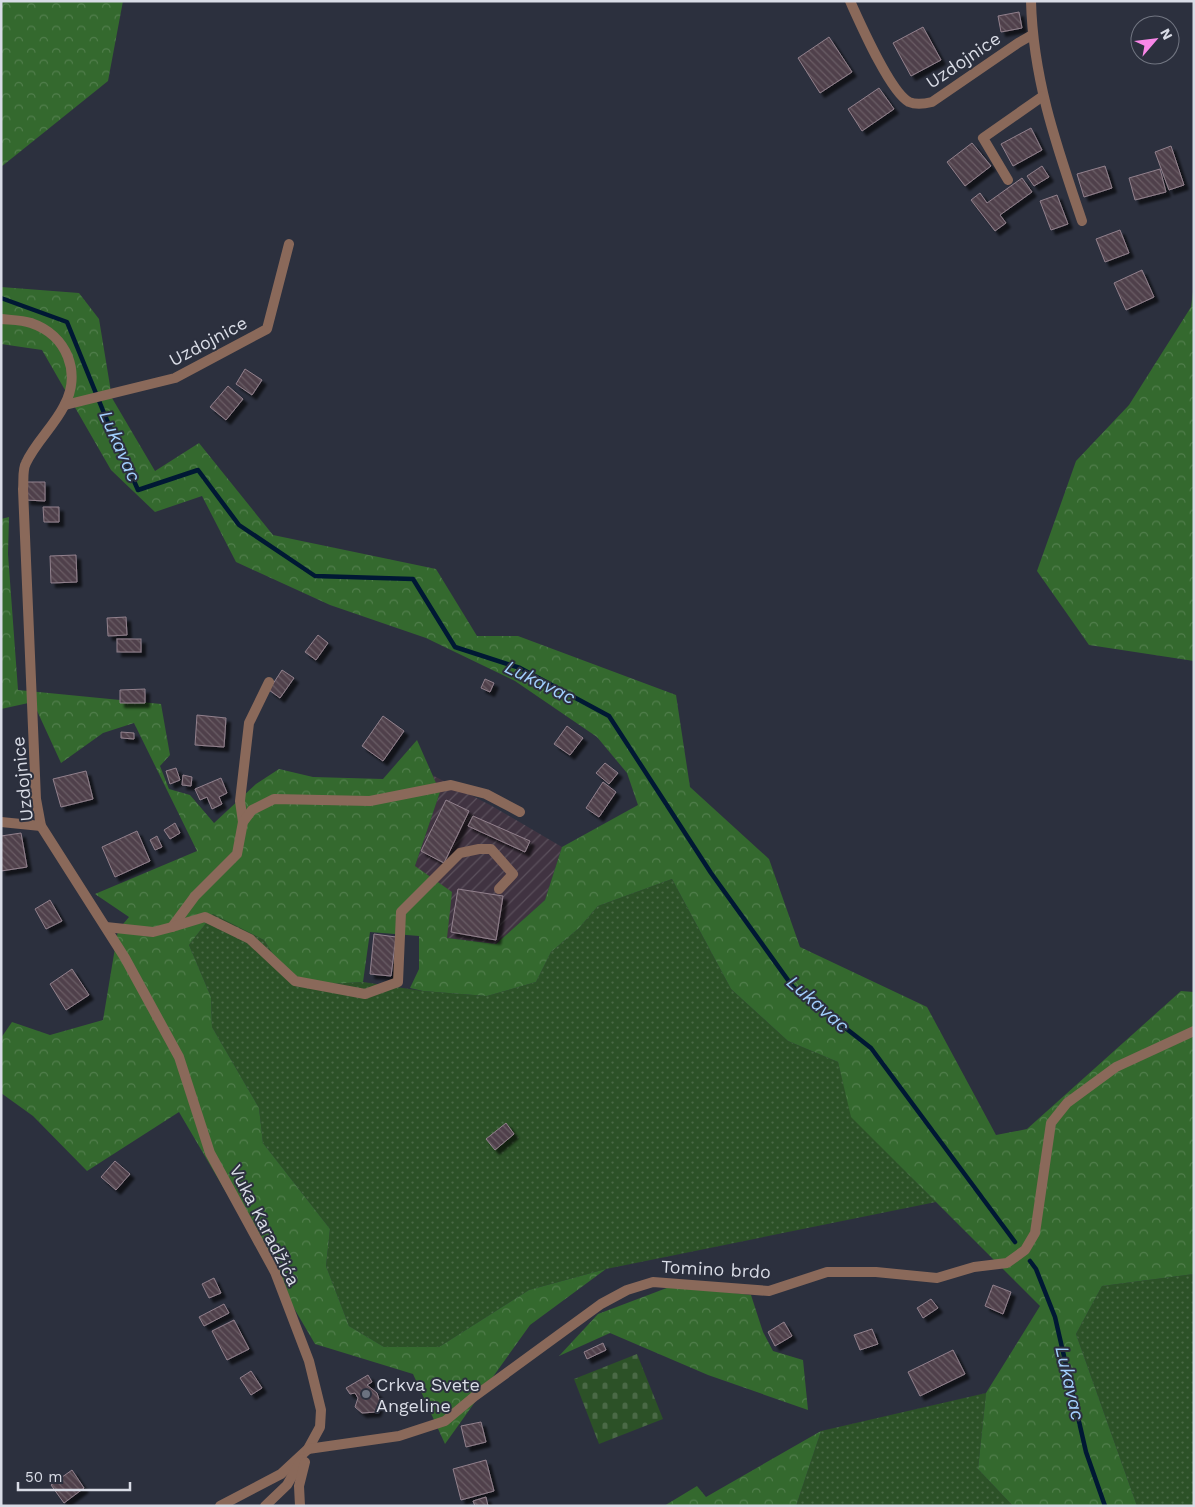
<svg xmlns="http://www.w3.org/2000/svg" width="1195" height="1507" font-family="'Work Sans',sans-serif">
<style>
.industrial{fill:url(#industrial-furrows)}
.grass{fill:url(#grass-dots)}
.forest{fill:url(#forest-crowns)}
.cemetery{fill:url(#cemetery-stones)}
.lines{fill:none;stroke-linecap:round;stroke-linejoin:round}
.stream{stroke:#001834;stroke-width:4.5}
.building{fill:url(#building-back-hatch);stroke:#92818d;filter:url(#shadow)}
.minor{stroke:#8a695a;stroke-width:10}
.worship-dot{fill:#6b7280;stroke:#2c303e;stroke-width:2}
.labels{text-anchor:middle;dominant-baseline:central;stroke-width:4;stroke-linejoin:round;paint-order:stroke}
.street-label{font-size:18px;fill:#d9dce6;stroke:#2c303e}
.poi-label{font-size:18px;fill:#d9dce6;stroke:#2c303e;text-anchor:start}
.water-label{font-size:19px;font-style:italic;fill:#a2cffe;stroke:#2c303e}
</style>
<defs>
<pattern id="industrial-furrows" width="10" height="10" patternUnits="userSpaceOnUse" patternTransform="scale(1.25)"><rect width="10" height="10" fill="#403341"/><path d="M-1 1l2-2M0 10L10 0M9 11l2-2" fill="none" stroke="#5b505c"/></pattern>
<pattern id="grass-dots" width="8" height="8" patternUnits="userSpaceOnUse" patternTransform="scale(1.25)"><rect width="8" height="8" fill="#2c5127"/><path d="M2 2h.1M6 6h.1" fill="none" stroke="#4a6946" stroke-width="1.8" stroke-linecap="round"/></pattern>
<pattern id="forest-crowns" width="20" height="18" patternUnits="userSpaceOnUse" patternTransform="scale(1.25)"><rect width="20" height="18" fill="#34692e"/><path d="M2 6a3 3 0 1 1 6 0M12 15a3 3 0 1 1 6 0" fill="none" stroke="#517e4c"/></pattern>
<pattern id="cemetery-stones" width="16" height="16" patternUnits="userSpaceOnUse" patternTransform="scale(1.25)"><rect width="16" height="16" fill="#2c5127"/><path d="M2 7V4a2 2 0 0 1 4 0v3zM10 15v-3a2 2 0 0 1 4 0v3z" fill="#4a6946"/></pattern>
<pattern id="building-back-hatch" width="6" height="6" patternUnits="userSpaceOnUse" patternTransform="scale(1.25)"><rect width="6" height="6" fill="#50414b"/><path d="M-1 5l2 2M0 0l6 6M5-1l2 2" fill="none" stroke="#695c65"/></pattern>
<filter id="shadow"><feDropShadow dx="4.5" dy="4.5" stdDeviation="1" flood-color="#0009"/></filter>
</defs>
<rect width="100%" height="100%" fill="#2c303e"/>
<polygon class="industrial" points="432,775 492,806 562,847 545,900 496,944 447,938 415,866 440,792"/>
<g class="grass">
<polygon points="672,879 731,989 788,1041 838,1062 852,1117 936,1202 606,1269 529,1290 439,1347 384,1347 349,1326 326,1266 330,1229 263,1143 259,1108 212,1027 211,997 189,945 213,914 264,940 293,986 363,982 423,991 487,996 536,982 551,952 579,928 598,906"/>
<polygon points="1194,1274 1194,1506 1137,1506 1076,1334 1102,1286"/>
<polygon points="986,1393 978,1469 1013,1506 796,1506 821,1431"/>
</g>
<g class="forest">
<polygon points="1,1 123,1 108,81 1,167"/>
<polygon points="1194,284 1194,661 1089,645 1037,571 1076,461 1129,405 1191,307"/>
<polygon points="1,287 79,293 99,319 112,398 155,471 199,443 273,535 436,569 477,636 518,636 676,695 690,787 769,859 800,947 927,1007 996,1135 1027,1129 1181,991 1194,992 1194,1274 1102,1286 1076,1334 1137,1506 1013,1506 978,1469 986,1393 1040,1306 851,1117 838,1062 788,1041 731,989 672,879 598,906 579,928 551,952 536,982 487,996 423,991 410,988 419,969 419,936 370,932 363,982 293,986 264,940 213,914 189,945 211,997 212,1027 259,1108 263,1143 330,1229 326,1266 349,1326 384,1347 439,1347 529,1290 606,1269 530,1325 445,1444 413,1374 315,1344 179,1112 87,1171 33,1116 1,1093 1,1038 12,1022 50,1035 103,1020 118,930 129,917 95,894 197,851 134,723 103,733 61,763 33,702 1,709 1,519 9,517 8,554 18,690 161,704 170,755 160,766 169,789 190,795 214,823 256,784 279,769 313,777 383,779 417,740 440,792 415,866 452,892 447,938 496,944 545,900 562,847 638,805 627,773 597,737 515,681 426,638 330,605 236,562 202,496 155,512 111,470 42,350 1,344"/>
<polygon points="672,1286 751,1295 763,1332 773,1351 803,1360 808,1410 708,1375 610,1333 559,1356 598,1314"/>
<polygon points="821,1431 796,1506 664,1506 697,1486 706,1497"/>
</g>
<polygon class="cemetery" points="637,1354 663,1419 599,1444 574,1379"/>
<g class="lines">
<g class="stream">
<polyline points="1,298 67,322 106,418 138,490 198,470 239,525 315,576 413,579 455,647 520,668 609,716 711,873 793,987 871,1048 1015,1242"/>
<polyline points="1030,1261 1036,1269 1055,1317 1086,1452 1105,1506"/>
</g>
</g>
<g class="building">
<polygon points="1019,12 1022,28 1001,32 998,16"/>
<polygon points="923,27 941,60 911,76 893,43"/>
<polygon points="829,37 852,72 820,93 798,58"/>
<polygon points="879,88 894,109 862,131 848,109"/>
<polygon points="1031,128 1042,150 1013,166 1001,144"/>
<polygon points="972,143 991,166 965,186 947,162"/>
<polygon points="1171,146 1184,185 1169,190 1155,152"/>
<polygon points="1042,166 1049,177 1034,186 1027,176"/>
<polygon points="1105,166 1112,188 1084,197 1077,174"/>
<polygon points="1160,169 1166,192 1135,200 1129,178"/>
<polygon points="1022,178 1032,192 1000,215 1006,223 995,231 971,200 980,193 987,203"/>
<polygon points="1057,195 1068,224 1051,230 1040,201"/>
<polygon points="1120,230 1129,253 1105,262 1096,239"/>
<polygon points="1142,270 1154,297 1126,310 1114,283"/>
<polygon points="245,369 262,380 252,395 236,384"/>
<polygon points="228,386 243,399 226,420 210,407"/>
<polygon points="26,482 45,482 45,501 26,500"/>
<polygon points="43,507 59,507 59,522 44,522"/>
<polygon points="76,555 77,582 51,583 50,556"/>
<polygon points="126,617 127,635 108,636 107,618"/>
<polygon points="318,635 328,643 316,660 305,652"/>
<rect x="117" y="639" width="24" height="13"/>
<polygon points="282,670 294,678 280,698 269,690"/>
<polygon points="485,679 494,683 490,692 481,688"/>
<polygon points="145,689 145,703 120,703 120,690"/>
<polygon points="197,715 226,718 224,747 195,745"/>
<polygon points="383,716 404,731 383,761 362,746"/>
<polygon points="567,726 583,738 570,755 554,744"/>
<polygon points="121,732 134,733 134,739 121,738"/>
<polygon points="605,763 618,773 609,784 596,773"/>
<polygon points="176,768 180,780 170,784 166,771"/>
<polygon points="86,771 93,799 61,807 53,779"/>
<polygon points="183,775 192,777 191,786 182,785"/>
<polygon points="221,778 227,793 219,797 222,804 212,809 207,797 200,800 195,789"/>
<polygon points="603,782 616,792 599,817 586,808"/>
<polygon points="446,800 469,811 444,863 421,851"/>
<polygon points="473,816 530,841 525,852 468,826"/>
<polygon points="175,823 180,833 170,839 164,830"/>
<polygon points="137,831 150,861 115,877 102,847"/>
<polygon points="21,833 27,867 1,871 1,836"/>
<polygon points="157,836 162,847 155,850 150,840"/>
<polygon points="458,889 503,896 496,940 451,932"/>
<polygon points="50,900 62,921 46,929 35,909"/>
<polygon points="374,934 396,937 391,976 370,974"/>
<polygon points="72,969 89,995 66,1010 50,984"/>
<polygon points="506,1123 514,1134 495,1150 486,1139"/>
<polygon points="115,1161 130,1174 116,1190 101,1177"/>
<polygon points="214,1278 221,1293 209,1298 202,1284"/>
<polygon points="993,1285 1011,1292 1003,1314 985,1306"/>
<polygon points="931,1299 938,1308 923,1318 917,1308"/>
<polygon points="224,1304 229,1313 204,1326 199,1317"/>
<polygon points="234,1320 249,1349 227,1360 212,1331"/>
<polygon points="784,1322 792,1336 775,1346 768,1332"/>
<polygon points="872,1329 878,1344 860,1350 854,1335"/>
<polygon points="603,1343 606,1350 587,1359 584,1352"/>
<polygon points="953,1350 965,1374 920,1396 908,1372"/>
<polygon points="251,1371 262,1388 251,1395 240,1378"/>
<polygon points="368,1375 372,1382 367,1385 377,1393 380,1402 376,1412 362,1413 355,1407 358,1398 355,1393 350,1394 346,1388"/>
<polygon points="481,1422 486,1442 466,1447 461,1426"/>
<polygon points="486,1460 494,1491 461,1500 453,1469"/>
<polygon points="72,1470 84,1488 64,1503 51,1485"/>
<polygon points="486,1497 488,1506 475,1506 473,1501"/>
</g>
<g class="lines">
<g class="minor">
<path d="M850,1C860,23 890,92 909,102C916,105 924,104 932,102L1018,43L1032,35"/>
<path d="M1031,1C1033,80 1057,147 1082,221"/>
<polyline points="1008,180 983,138 1043,96"/>
<path d="M1,319C11,320 22,320 31,323C67,335 82,373 64,406C54,426 35,443 26,463C22,470 24,482 23,489L36,799L41,826L125,958L179,1057L210,1153L275,1272L309,1361L321,1410L320,1427L308,1449L281,1474L220,1506"/>
<polyline points="65,405 175,378 267,329 289,244"/>
<polyline points="1,822 41,826"/>
<polyline points="243,822 240,801 249,723 269,682"/>
<polyline points="106,927 153,932 172,927 195,896 237,854 243,822 252,810 274,799 370,801 451,785 486,794 520,812"/>
<polyline points="172,927 205,917 250,939 295,981 365,994 398,982 401,912 460,853 479,849 491,849 513,874 499,889"/>
<polyline points="308,1449 399,1436 445,1421 475,1396 601,1304 627,1290 653,1282 769,1291 827,1272 876,1272 937,1278 974,1267 1007,1263 1025,1250 1035,1233 1051,1123 1067,1103 1116,1067 1194,1031"/>
<polyline points="265,1506 287,1485 302,1459"/>
<polyline points="300,1506 299,1486 305,1462"/>
</g>
</g>
<circle class="worship-dot" cx="366" cy="1394" r="5"/>
<g class="labels">
<g class="street-label">
<text transform="translate(963 60) rotate(-34)">Uzdojnice</text>
<text transform="translate(208 341) rotate(-28)">Uzdojnice</text>
<text transform="translate(22 779) rotate(-96)">Uzdojnice</text>
<text transform="translate(265 1225) rotate(63)">Vuka Karadžića</text>
<text transform="translate(716 1269) rotate(3)">Tomino brdo</text>
</g>
<g class="poi-label">
<text x="376" y="1384">Crkva Svete<tspan x="376" dy="21">Angeline</tspan></text>
</g>
<g class="water-label">
<text transform="translate(120 446) rotate(66)">Lukavac</text>
<text transform="translate(540 682) rotate(26)">Lukavac</text>
<text transform="translate(818 1004) rotate(41)">Lukavac</text>
<text transform="translate(1070 1383) rotate(77)">Lukavac</text>
</g>
</g>
<rect width="1195" height="1507" fill="none" stroke="#d9dce6" stroke-width="5"/>
<g transform="translate(1155 40) rotate(62)"><circle r="24" fill="#2c303e" stroke="#717581"/>
<path d="M0-4L9 19L0 12L-9 19Z" fill="#f987e8"/>
<text y="-8" font-size="14" font-weight="bold" text-anchor="middle" fill="#d9dce6">N</text>
</g>
<path d="M18 1482v8h112v-8" fill="none" stroke="#d9dce6" stroke-width="2.5"/>
<text x="25" y="1482" font-size="15" fill="#d9dce6" stroke="#2c303e" stroke-width="4" paint-order="stroke">50 m</text>
</svg>
